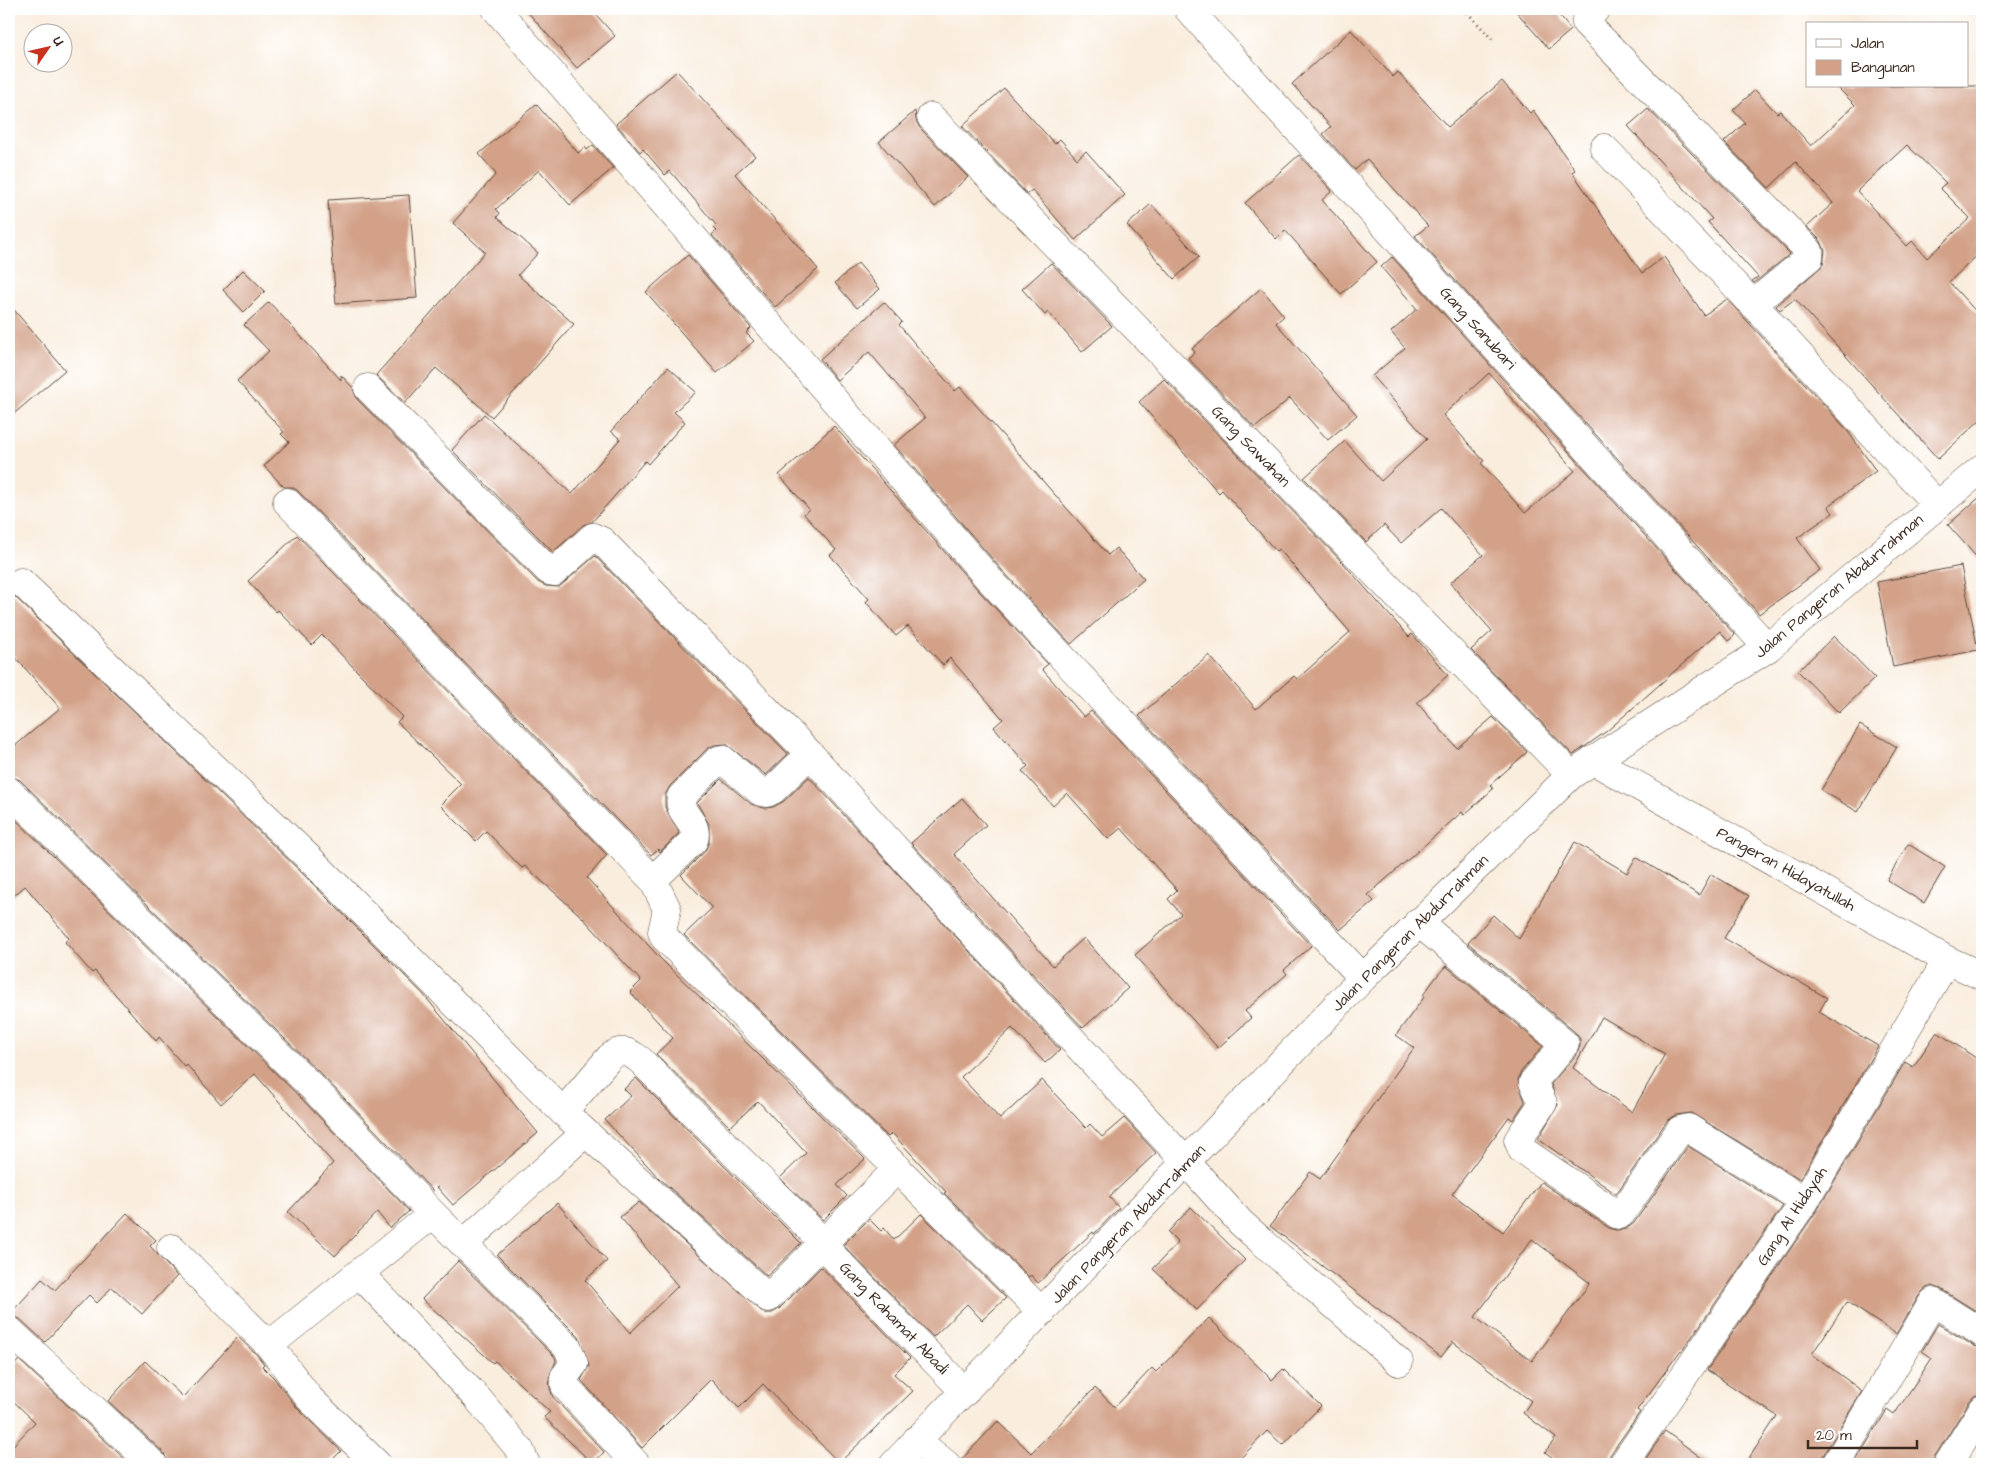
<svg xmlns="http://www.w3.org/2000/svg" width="1991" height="1473" font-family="'Architects Daughter',sans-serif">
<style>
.building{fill:#d3a188;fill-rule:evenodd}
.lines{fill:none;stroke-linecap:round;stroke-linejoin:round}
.minor-casing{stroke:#58473b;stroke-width:29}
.tertiary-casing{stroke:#58473b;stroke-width:29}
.path{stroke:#58473b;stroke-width:3;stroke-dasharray:1 4;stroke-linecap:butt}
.minor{stroke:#fff;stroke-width:28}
.tertiary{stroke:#fff;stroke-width:28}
.labels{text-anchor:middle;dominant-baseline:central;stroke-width:4;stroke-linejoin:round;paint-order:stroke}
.street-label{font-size:16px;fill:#3b2a1e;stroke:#fff}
</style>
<rect width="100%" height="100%" fill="#fff"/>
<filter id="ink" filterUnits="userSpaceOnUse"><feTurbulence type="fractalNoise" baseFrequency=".02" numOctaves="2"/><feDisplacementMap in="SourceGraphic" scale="10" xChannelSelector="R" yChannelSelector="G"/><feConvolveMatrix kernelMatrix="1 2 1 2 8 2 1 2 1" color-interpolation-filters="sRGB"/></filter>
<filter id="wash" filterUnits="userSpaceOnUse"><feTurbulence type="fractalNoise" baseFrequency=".0096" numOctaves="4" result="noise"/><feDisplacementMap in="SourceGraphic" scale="20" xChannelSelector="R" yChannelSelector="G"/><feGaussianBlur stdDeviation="1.12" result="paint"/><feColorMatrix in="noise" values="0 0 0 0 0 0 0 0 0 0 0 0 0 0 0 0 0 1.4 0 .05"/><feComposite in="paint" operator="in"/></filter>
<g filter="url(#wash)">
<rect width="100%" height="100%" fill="#f9eddd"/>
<g id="blocks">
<g class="building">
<polygon points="525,9 591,9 615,36 577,68"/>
<polygon points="1514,9 1554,9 1571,30 1549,49"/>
<polygon points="1351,30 1393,77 1398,72 1448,127 1502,81 1530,113 1533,110 1575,170 1572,172 1642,273 1664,257 1704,315 1727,299 1847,430 1876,471 1828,506 1833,513 1797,538 1820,570 1759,614 1415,236 1428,226 1367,159 1355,170 1323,134 1331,127 1292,84"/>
<polygon points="677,71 755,156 735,174 818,269 775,307 712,235 716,231 713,228 716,225 670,171 665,175 643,149 640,152 616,124"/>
<path d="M1836,86H1982V251L1949,282L1982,318V418L1938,459L1795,299L1780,310L1776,306L1823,265L1825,251L1821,241L1807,227L1833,203L1796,162L1769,188L1724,142L1745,123L1733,110L1755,90L1777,113L1780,111L1811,146L1855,105ZM1907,145L1946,183L1940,188L1970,218L1927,258L1912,241L1907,246L1857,191Z"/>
<polygon points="1004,88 1055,144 1060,139 1077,159 1086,151 1125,195 1075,240 1032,190 1027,194 962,126"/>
<polygon points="536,104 578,153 585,147 587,150 593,145 613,168 570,205 539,170 496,209 500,213 497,217 538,253 518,275 574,324 492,417 436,368 405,403 376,375 485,252 453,223 496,174 479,154"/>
<polygon points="1648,109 1790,254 1754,283 1752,281 1758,277 1708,222 1712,219 1628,126"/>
<polygon points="915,111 916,121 920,128 968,177 935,207 879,142"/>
<polygon points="1299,155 1332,191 1322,200 1377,262 1341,294 1285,230 1276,239 1245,203"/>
<polygon points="409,195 417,298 336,304 328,200"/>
<polygon points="1151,204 1199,257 1174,279 1127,225"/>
<polygon points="688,255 751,328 746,333 754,341 717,373 646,292"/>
<path d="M1392,257L1735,635L1728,641L1720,631L1607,731L1573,755L1471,650L1492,631L1450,583L1483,555L1441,508L1401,543L1384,525L1366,542L1304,478L1345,441L1381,481L1427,439L1372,376L1405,348L1391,332L1417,309L1381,267ZM1489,373L1575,471L1525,513L1481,463L1484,461L1443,415Z"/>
<polygon points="858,263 880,289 857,308 835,283"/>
<polygon points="1051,263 1112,326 1082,352 1048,312 1045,315 1022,289"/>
<polygon points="243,270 265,291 244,312 223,290"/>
<polygon points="1261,288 1284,316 1276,323 1357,415 1328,440 1290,398 1255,428 1188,358 1195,352 1192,349"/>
<polygon points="269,302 341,380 341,375 353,388 357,399 538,582 546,586 559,587 595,556 788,754 766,775 726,744 714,745 707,749 670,786 665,795 665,807 679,833 660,852 658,849 651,855 298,491 292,487 284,487 264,466 289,442 281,434 284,432 237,381 269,351 244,325"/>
<polygon points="884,302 902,322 899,325 955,391 960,387 1108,555 1116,548 1144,579 1071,644 1001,569 894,445 925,418 869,352 837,380 820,359"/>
<polygon points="9,304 65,370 9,418"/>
<polygon points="668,367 696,392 674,412 685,422 648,464 645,461 592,522 583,525 553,552 452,450 484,414 572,494 620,439 611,431"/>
<polygon points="1164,379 1343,563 1409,637 1412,634 1448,675 1417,703 1457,748 1493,717 1527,752 1490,785 1493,789 1464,815 1462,812 1368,895 1374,901 1340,930 1139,716 1209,655 1256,709 1294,676 1297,679 1350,632 1279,549 1276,551 1222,490 1219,493 1139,402"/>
<polygon points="834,426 978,590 1048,664 1042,669 1084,717 1091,711 1311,946 1284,970 1287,974 1245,1011 1251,1018 1218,1048 1135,955 1181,914 1168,899 1177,890 1121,828 1108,839 1067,793 1053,806 1022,771 1028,766 994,727 1003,719 950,658 943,665 908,626 896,636 866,602 869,599 830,555 836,550 804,514 809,509 779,475"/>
<polygon points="1982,495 1982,563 1948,525"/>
<polygon points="297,535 607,855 587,878 660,958 865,1159 837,1185 847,1196 823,1220 780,1178 806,1153 758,1101 730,1127 656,1054 673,1038 630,992 641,981 582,917 525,866 522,868 486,831 476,841 440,805 461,784 397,722 402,717 322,635 312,645 278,610 276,612 248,581"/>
<polygon points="1961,566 1978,650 1893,667 1877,582"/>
<polygon points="9,591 300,871 423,994 538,1133 453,1205 437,1187 433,1191 322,1075 20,780 9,776 9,751 60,708 9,650"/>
<polygon points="1834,636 1875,678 1839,713 1798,671"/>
<polygon points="1860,725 1897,747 1858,812 1821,790"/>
<polygon points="809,777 1060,1050 1045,1063 1012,1028 961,1077 1000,1119 1042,1080 1086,1128 1090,1124 1102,1137 1124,1118 1156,1153 1109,1197 1119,1208 1094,1234 1093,1232 1038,1283 1031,1275 1029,1277 944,1193 946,1192 892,1133 888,1137 684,935 712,908 681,875 705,851 709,842 709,824 697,803 721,779 751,804 764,808 773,807 784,801"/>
<polygon points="962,798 986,825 954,854 1053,966 1084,938 1128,988 1083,1028 911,843"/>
<polygon points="9,813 300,1097 409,1211 390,1228 377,1212 335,1256 288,1212 333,1163 255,1074 221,1104 186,1064 184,1066 159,1037 156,1041 95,971 92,973 65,942 69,938 25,886 9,900"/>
<path d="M1575,842L1627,873L1636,857L1699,895L1711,874L1749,896L1724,938L1827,998L1819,1012L1878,1046L1800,1179L1691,1113L1676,1115L1667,1121L1616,1194L1538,1139L1558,1105L1551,1084L1577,1054L1580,1046V1039L1575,1032L1468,943L1493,915L1519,939ZM1602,1017L1665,1054L1632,1112L1573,1068Z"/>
<polygon points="1908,844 1945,867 1924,903 1887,880"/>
<path d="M1446,966L1543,1046L1521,1072L1518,1080L1525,1102L1513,1120L1509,1117L1452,1194L1503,1232L1541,1182L1609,1228L1616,1230L1626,1229L1634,1223L1688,1146L1783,1206L1682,1351L1681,1350L1637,1410L1640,1412L1610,1455L1608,1464H1561L1545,1452L1556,1438L1523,1413L1531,1401L1453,1342L1441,1357L1270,1226L1310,1172L1320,1179L1414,1048L1396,1035L1425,996L1423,995L1437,976ZM1532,1239L1590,1283L1532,1361L1475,1317Z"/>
<polygon points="1937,1032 1982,1062 1982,1315 1941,1289 1933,1286 1926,1288 1920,1294 1896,1334 1847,1302 1812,1354 1862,1391 1823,1456 1820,1464 1745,1464 1777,1416 1707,1370 1818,1209 1905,1062 1913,1067"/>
<polygon points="636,1078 801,1243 767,1276 659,1178 605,1120 631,1096 624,1089"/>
<polygon points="639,1202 764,1313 772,1313 779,1309 821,1267 910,1358 894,1374 913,1391 839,1463 763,1384 739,1408 711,1379 642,1448 581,1380 589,1366 579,1337 497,1255 557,1203 607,1261 585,1280 630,1333 678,1286 620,1217"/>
<polygon points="1191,1207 1245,1260 1197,1310 1153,1269 1178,1242 1168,1232"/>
<polygon points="127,1213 156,1240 150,1246 177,1276 142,1314 112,1287 97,1303 89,1295 45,1342 20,1319 9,1315 42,1279 55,1290"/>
<polygon points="921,1214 1006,1298 982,1320 967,1304 933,1337 843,1245 869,1219 881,1231 884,1228 894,1240"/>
<polygon points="458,1261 555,1357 556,1361 549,1378 550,1388 553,1397 604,1452 593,1464 544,1417 550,1412 495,1361 493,1363 422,1299"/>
<polygon points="1209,1318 1272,1380 1283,1369 1321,1406 1283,1445 1267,1431 1235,1464 961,1464 961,1460 998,1421 1031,1453 1095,1388 1115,1407 1152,1368 1156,1372"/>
<polygon points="1938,1324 1974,1346 1982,1348 1982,1394 1974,1396 1969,1402 1935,1456 1933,1464 1854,1464 1887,1410 1894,1415 1932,1358 1922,1351"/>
<polygon points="238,1337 257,1355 264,1364 262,1366 274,1378 298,1409 341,1451 328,1464 168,1464 164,1453 108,1401 145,1361 183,1397"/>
<polygon points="19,1360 130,1464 9,1464 9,1450 35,1422 9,1397 9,1371"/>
<polygon points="1665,1431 1710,1464 1642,1464"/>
</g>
</g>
</g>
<g filter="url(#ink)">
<use href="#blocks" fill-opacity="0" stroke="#58473b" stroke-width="1"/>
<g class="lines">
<defs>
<g id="minor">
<polyline points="496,9 989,579 1363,978"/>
<polyline points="1188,9 1768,648"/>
<polyline points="1596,9 1586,19 1586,23 1809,251 1809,258 1753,304 1937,505"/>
<polyline points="931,117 1571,775"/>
<polyline points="1604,148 1753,304"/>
<polyline points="368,388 549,571 554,572 593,537 602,541 810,754 931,888 1187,1163 1241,1223 1399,1362"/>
<polyline points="287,502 653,880"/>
<polyline points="21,582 311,860 563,1112 768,1298 898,1168"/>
<path d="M810,754L773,790L767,793L761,792L722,759L718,760L681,797C676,814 700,821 694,840L653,880L667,909L662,932L664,937L1042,1312"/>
<polyline points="9,791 311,1086 433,1214 568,1348 574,1364 564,1377 565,1386 636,1464"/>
<polyline points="1418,922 1565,1044 1533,1082 1543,1103 1518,1140 1522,1150 1618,1215 1621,1214 1680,1130 1688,1128 1805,1201"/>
<path d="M563,1112L610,1057C622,1048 628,1051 640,1060L824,1243"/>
<polyline points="433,1214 359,1273 478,1399 520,1450 526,1464"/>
<polyline points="463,1244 585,1133"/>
<polyline points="822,1245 965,1392"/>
<polyline points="171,1248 269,1345 309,1398 377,1464"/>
<polyline points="9,1330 153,1464"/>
<polyline points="269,1345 359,1273"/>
<polyline points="916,1440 946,1464"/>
<polyline points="1623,1464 1805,1201 1947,960"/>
<polyline points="1836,1464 1933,1302 1982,1333"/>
<polyline points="1948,1464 1982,1410"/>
</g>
<g id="tertiary">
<polyline points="1592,760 1947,960 1982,976"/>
<polyline points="894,1464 1363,978 1571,775 1768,648 1982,468"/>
</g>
</defs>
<use href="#minor" class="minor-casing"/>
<use href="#tertiary" class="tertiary-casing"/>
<polyline class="path" points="1464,9 1492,39"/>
<use href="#minor" class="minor"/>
<use href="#tertiary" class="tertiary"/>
</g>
</g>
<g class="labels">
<g class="street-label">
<text transform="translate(1478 328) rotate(48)">Gang Sanubari</text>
<text transform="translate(1251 446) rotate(46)">Gang Sawahan</text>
<text transform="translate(1839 586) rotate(-40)">Jalan Pangeran Abdurrahman</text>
<text transform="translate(1786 869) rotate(29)">Pangeran Hidayatullah</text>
<text transform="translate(1410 933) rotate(-45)">Jalan Pangeran Abdurrahman</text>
<text transform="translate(1792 1216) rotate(-57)">Gang Al Hidayah</text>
<text transform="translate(1128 1224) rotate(-46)">Jalan Pangeran Abdurrahman</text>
<text transform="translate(894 1318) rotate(46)">Gang Rahamat Abadi</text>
</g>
</g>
<rect width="1991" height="1473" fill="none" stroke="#fff" stroke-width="30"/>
<rect x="1806" y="22" width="162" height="65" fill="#ffffff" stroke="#b1aaa5"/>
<rect x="1816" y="39" width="25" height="8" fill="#ffffff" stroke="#b1aaa5"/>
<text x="1851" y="48" font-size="15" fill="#3b2a1e">Jalan</text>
<rect x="1816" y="60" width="25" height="15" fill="#d3a188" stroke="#b1aaa5"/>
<text x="1851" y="72" font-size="15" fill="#3b2a1e">Bangunan</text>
<g transform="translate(48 48) rotate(56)"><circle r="24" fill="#ffffff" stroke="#b1aaa5"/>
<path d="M0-4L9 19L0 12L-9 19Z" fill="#c8321e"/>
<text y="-8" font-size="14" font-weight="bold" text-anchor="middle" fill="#3b2a1e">U</text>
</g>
<path d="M1808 1440v8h109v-8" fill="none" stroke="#3b2a1e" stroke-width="2.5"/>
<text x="1816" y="1440" font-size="15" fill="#3b2a1e" stroke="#ffffff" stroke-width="4" paint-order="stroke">20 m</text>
</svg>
